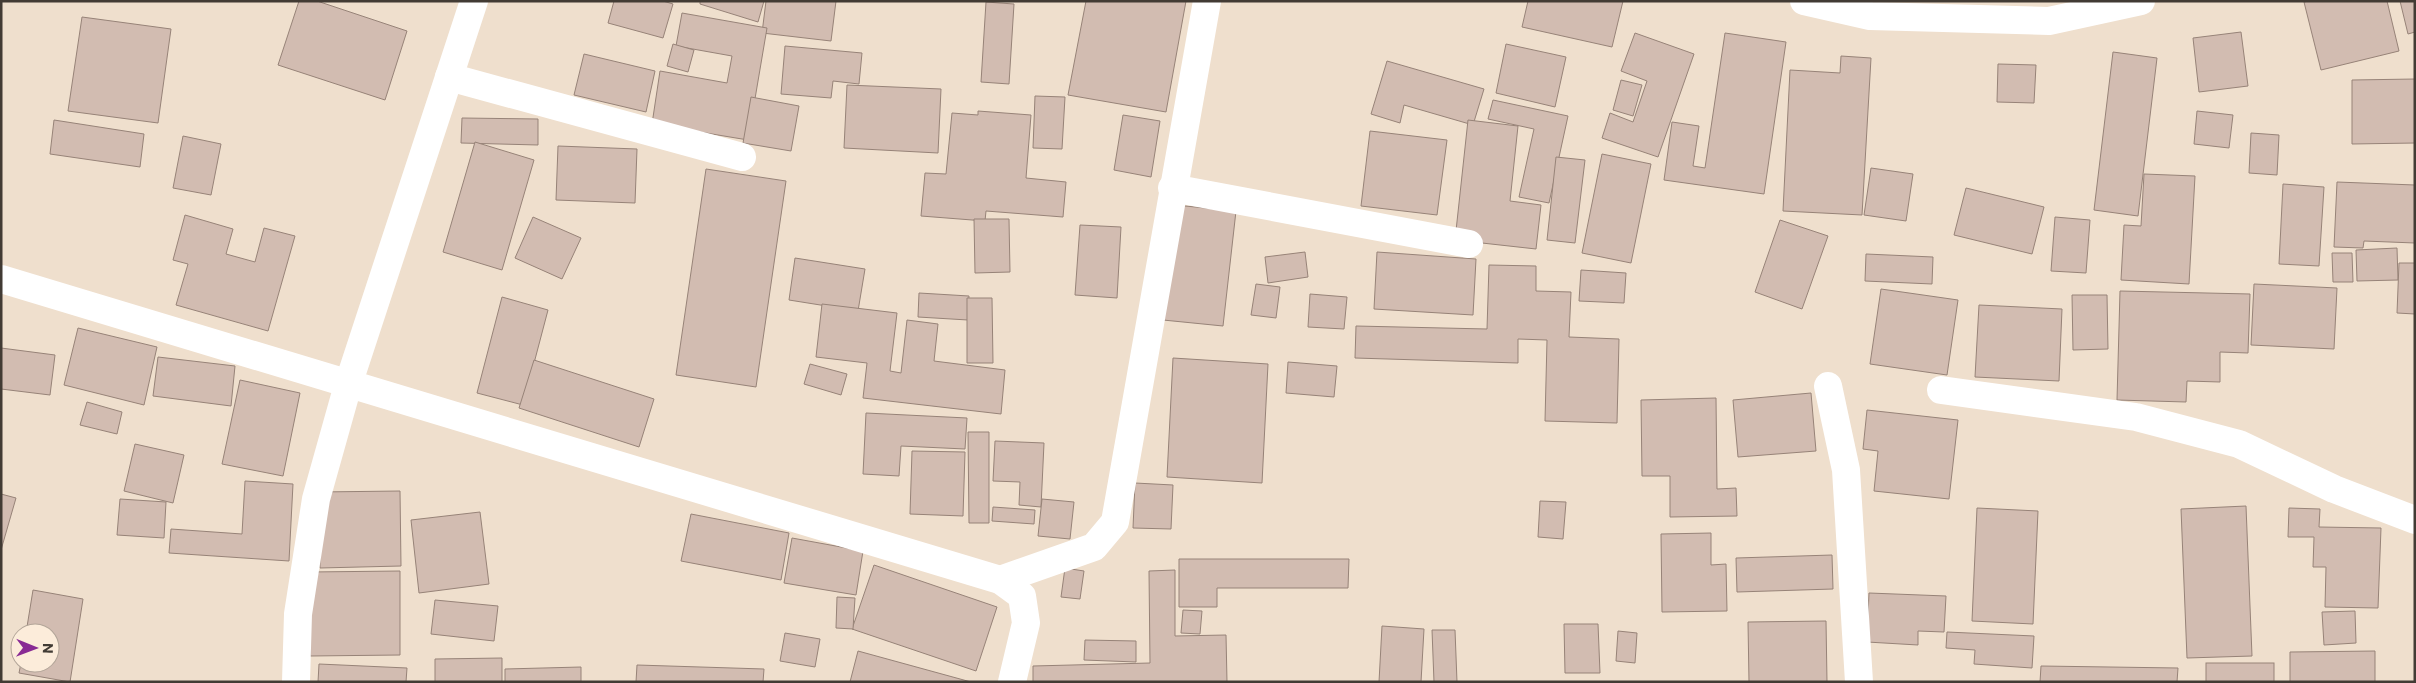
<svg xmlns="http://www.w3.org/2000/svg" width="2416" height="683" font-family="Commissioner,sans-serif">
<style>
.building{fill:#d2bcb1;stroke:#978378}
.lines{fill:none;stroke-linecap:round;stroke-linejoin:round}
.street{stroke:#fff;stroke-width:28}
</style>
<rect width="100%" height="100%" fill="#efdfcd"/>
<g class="building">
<polygon points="299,1 317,1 407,31 385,100 278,65"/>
<polygon points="614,1 663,1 673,4 663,38 608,23"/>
<polygon points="700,1 764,1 758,22 700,4"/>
<polygon points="766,1 836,1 831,41 762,33"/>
<polygon points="1086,1 1186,1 1166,112 1068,95"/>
<polygon points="1528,1 1623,1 1612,47 1522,27"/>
<polygon points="2309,1 2387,1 2399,51 2321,70 2304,2"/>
<polygon points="2400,1 2415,1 2415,32 2408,34"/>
<polygon points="986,2 1014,4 1009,84 981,82"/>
<polygon points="682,13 767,28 748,140 652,124 660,71 727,83 732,56 676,46"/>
<polygon points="82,17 171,29 158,123 68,111"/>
<polygon points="2241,32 2248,86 2199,92 2193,38"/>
<polygon points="1635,33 1694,54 1658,157 1602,138 1610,113 1633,122 1647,81 1621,71"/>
<polygon points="1725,33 1786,42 1764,194 1664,180 1672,122 1699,126 1693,166 1705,168"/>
<polygon points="673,44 694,50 688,72 667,66"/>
<polygon points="1506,44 1566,57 1555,107 1496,93"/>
<polygon points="785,46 862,53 859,84 833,81 831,98 781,94"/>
<polygon points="2113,52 2157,58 2138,216 2094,210"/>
<polygon points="584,54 655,71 646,112 574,95"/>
<polygon points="1841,56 1871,58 1862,215 1783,211 1790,70 1840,73"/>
<polygon points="1387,61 1484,89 1473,125 1404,105 1400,123 1371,114"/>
<polygon points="1998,64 2036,65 2034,103 1997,102"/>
<polygon points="2415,79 2415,143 2352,144 2352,80"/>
<polygon points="1621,80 1642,85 1633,116 1613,110"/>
<polygon points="847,85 941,89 938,153 844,148"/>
<polygon points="1035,96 1065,97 1062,149 1033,148"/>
<polygon points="751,97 799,106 791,151 743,143"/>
<polygon points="1493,100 1568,116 1549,203 1519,197 1534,129 1488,119"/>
<polygon points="978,111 1031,115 1026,178 1066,182 1063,217 986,211 985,221 921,216 925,173 946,174 952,113 978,115"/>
<polygon points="2197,111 2233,115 2229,148 2194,144"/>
<polygon points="1123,115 1160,121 1151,177 1114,170"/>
<polygon points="462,118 538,119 538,145 461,143"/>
<polygon points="54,120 144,134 140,167 50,154"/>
<polygon points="1468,120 1518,126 1510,201 1541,205 1536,249 1455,240"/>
<polygon points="1370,131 1447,140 1437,215 1361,206"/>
<polygon points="2251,133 2279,135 2277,175 2249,173"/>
<polygon points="183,136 221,144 211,195 173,188"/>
<polygon points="475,142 534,160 502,270 443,252"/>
<polygon points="558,146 637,149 635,203 556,200"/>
<polygon points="1602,154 1651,164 1631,263 1582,253"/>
<polygon points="1556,157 1585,160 1575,243 1547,240"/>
<polygon points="1871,168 1913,174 1906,221 1864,215"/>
<polygon points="706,169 786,181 756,387 676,375"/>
<polygon points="2144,174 2195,176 2189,284 2121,280 2124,225 2141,226"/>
<polygon points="2337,182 2415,185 2415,243 2364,241 2363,248 2334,247"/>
<polygon points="2283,184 2324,187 2319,266 2279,264"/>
<polygon points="1966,188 2044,207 2032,254 1954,235"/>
<polygon points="1175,205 1236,211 1223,326 1163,320"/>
<polygon points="185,215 233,229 226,254 255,262 264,228 295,236 268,331 176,305 188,264 173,260"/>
<polygon points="533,217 581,238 562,279 515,258"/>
<polygon points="2055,217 2090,220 2086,273 2051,271"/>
<polygon points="974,219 1009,219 1010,272 975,273"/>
<polygon points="1780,220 1828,236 1802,309 1755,292"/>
<polygon points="1080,225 1121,227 1117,298 1075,295"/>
<polygon points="2397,248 2398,280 2357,281 2356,250"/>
<polygon points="1305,252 1308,277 1268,283 1265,257"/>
<polygon points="1377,252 1476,259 1473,315 1374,309"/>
<polygon points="2332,253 2352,253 2353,282 2333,282"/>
<polygon points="1866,254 1933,257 1932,284 1865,281"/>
<polygon points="795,258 865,269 858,311 789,300"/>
<polygon points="2399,263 2415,263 2415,314 2397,313"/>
<polygon points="1489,265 1536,266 1536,291 1571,292 1569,337 1619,339 1617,423 1545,421 1547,340 1518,339 1518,363 1355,358 1356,326 1487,329"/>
<polygon points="1581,270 1626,273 1624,303 1579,301"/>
<polygon points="1256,284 1280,287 1276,318 1251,315"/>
<polygon points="2254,284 2337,288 2334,349 2251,345"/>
<polygon points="1881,289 1958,300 1947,375 1870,364"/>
<polygon points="2120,291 2250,294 2248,353 2220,352 2220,382 2187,381 2186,402 2117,400"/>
<polygon points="919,293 969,296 968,320 918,317"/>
<polygon points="1310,294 1347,297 1344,329 1308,327"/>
<polygon points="2072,295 2107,295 2108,349 2073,350"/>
<polygon points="502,297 548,310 523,405 477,393"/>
<polygon points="967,298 992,298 993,363 967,363"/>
<polygon points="822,304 897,313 890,371 901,373 907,320 938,324 934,361 1005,370 1001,414 863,398 867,363 816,357"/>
<polygon points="1979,305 2062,309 2059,381 1975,377"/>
<polygon points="78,328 157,347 144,405 64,385"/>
<polygon points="1,348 55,355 50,395 1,389"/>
<polygon points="158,357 235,366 231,406 153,396"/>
<polygon points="1173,358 1268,364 1262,483 1167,477"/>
<polygon points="534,360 654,399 639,447 519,408"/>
<polygon points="1288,362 1337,366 1334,397 1286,393"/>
<polygon points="810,364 847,374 841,395 804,384"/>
<polygon points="240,380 300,393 283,476 222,464"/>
<polygon points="1811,393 1816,451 1738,457 1733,400"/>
<polygon points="1716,398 1717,489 1736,488 1737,516 1670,517 1670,476 1642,476 1641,400"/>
<polygon points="87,402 122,412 117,434 80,425"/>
<polygon points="1867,410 1958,420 1949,499 1874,491 1878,451 1863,449"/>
<polygon points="866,413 967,418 965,449 901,446 899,476 863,474"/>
<polygon points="968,432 989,432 989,523 969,523"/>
<polygon points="995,441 1044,443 1041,507 1019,505 1020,482 993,481"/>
<polygon points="135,444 184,455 173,503 124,491"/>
<polygon points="912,451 965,452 963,516 910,514"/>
<polygon points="245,481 293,484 289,561 169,553 171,529 242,534"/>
<polygon points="1135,483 1173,485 1171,529 1133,528"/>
<polygon points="400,491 401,566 320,568 318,492"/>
<polygon points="1,494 16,498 1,550"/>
<polygon points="120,499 166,502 164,538 117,535"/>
<polygon points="1042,499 1074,502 1070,539 1038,536"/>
<polygon points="1540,501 1566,502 1563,539 1538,537"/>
<polygon points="2246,506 2252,656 2187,658 2181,509"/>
<polygon points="993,507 1035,510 1034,524 992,521"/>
<polygon points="1977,508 2038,511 2033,624 1972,621"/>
<polygon points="2289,508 2320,509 2319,527 2381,528 2378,608 2325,607 2326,567 2313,567 2314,537 2288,537"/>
<polygon points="480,512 489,584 419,593 411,520"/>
<polygon points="691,514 789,533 781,580 681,561"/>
<polygon points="1711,533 1711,565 1726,564 1727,611 1662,612 1661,534"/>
<polygon points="792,538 863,551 856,595 784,583"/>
<polygon points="1832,555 1833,589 1737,592 1736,558"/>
<polygon points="1179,559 1349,559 1348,588 1217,588 1217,607 1179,607"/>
<polygon points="874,565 997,607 976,671 852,629"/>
<polygon points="1065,568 1084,571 1080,599 1061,597"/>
<polygon points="1175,570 1175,636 1226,635 1227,682 1033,682 1033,666 1150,663 1149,571"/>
<polygon points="400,571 400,655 310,656 309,572"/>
<polygon points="33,590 83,599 70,682 19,673 21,663 50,663 50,633 26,633"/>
<polygon points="1869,593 1946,596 1944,632 1918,631 1918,645 1867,642"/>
<polygon points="837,597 855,598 853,629 836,628"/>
<polygon points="435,600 498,606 494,641 431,634"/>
<polygon points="1183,610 1202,611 1200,634 1181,633"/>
<polygon points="2355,611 2356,643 2324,645 2322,612"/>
<polygon points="1826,621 1827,682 1749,682 1748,622"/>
<polygon points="1564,624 1598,624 1600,673 1565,673"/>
<polygon points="1382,626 1424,629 1421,682 1379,682"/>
<polygon points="1432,630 1455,630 1457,682 1434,682"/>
<polygon points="1618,631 1637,633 1635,663 1616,661"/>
<polygon points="1947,632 2034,636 2032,668 1974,664 1975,650 1946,648"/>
<polygon points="785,633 820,639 815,667 780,661"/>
<polygon points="1085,640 1136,641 1136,662 1084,660"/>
<polygon points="858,651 971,682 850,682"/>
<polygon points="2375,651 2375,682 2290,682 2290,652"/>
<polygon points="502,658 502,682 435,682 435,659"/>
<rect x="2206" y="663" width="68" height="19"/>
<polygon points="319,664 407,668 406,682 318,682"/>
<polygon points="637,665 764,669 763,682 636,682"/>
<polygon points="2041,666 2178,668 2177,682 2040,682"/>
<polygon points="581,667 581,682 505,682 505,669"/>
</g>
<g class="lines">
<g class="street">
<polyline points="1804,1 1870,16 2049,21 2141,1"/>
<polyline points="449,77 742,157"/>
<polyline points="1172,188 1469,244"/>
<polyline points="1,279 1000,580 1022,596 1026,623 1012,682"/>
<polyline points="1828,386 1846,470 1859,682"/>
<polyline points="1941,390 2136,417 2239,444 2334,489 2415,520"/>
<polyline points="1000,580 1094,547 1115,522 1207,1"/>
<polyline points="296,682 298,614 316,499 348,385 474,1"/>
</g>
</g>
<rect width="2416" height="683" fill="none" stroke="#423b34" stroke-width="5"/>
<g transform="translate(35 648) rotate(91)"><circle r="24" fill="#fcecda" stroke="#b2a598"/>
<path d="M0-4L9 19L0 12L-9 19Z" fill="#892a94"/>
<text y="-8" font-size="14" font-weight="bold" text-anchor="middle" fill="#423b34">N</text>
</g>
</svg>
